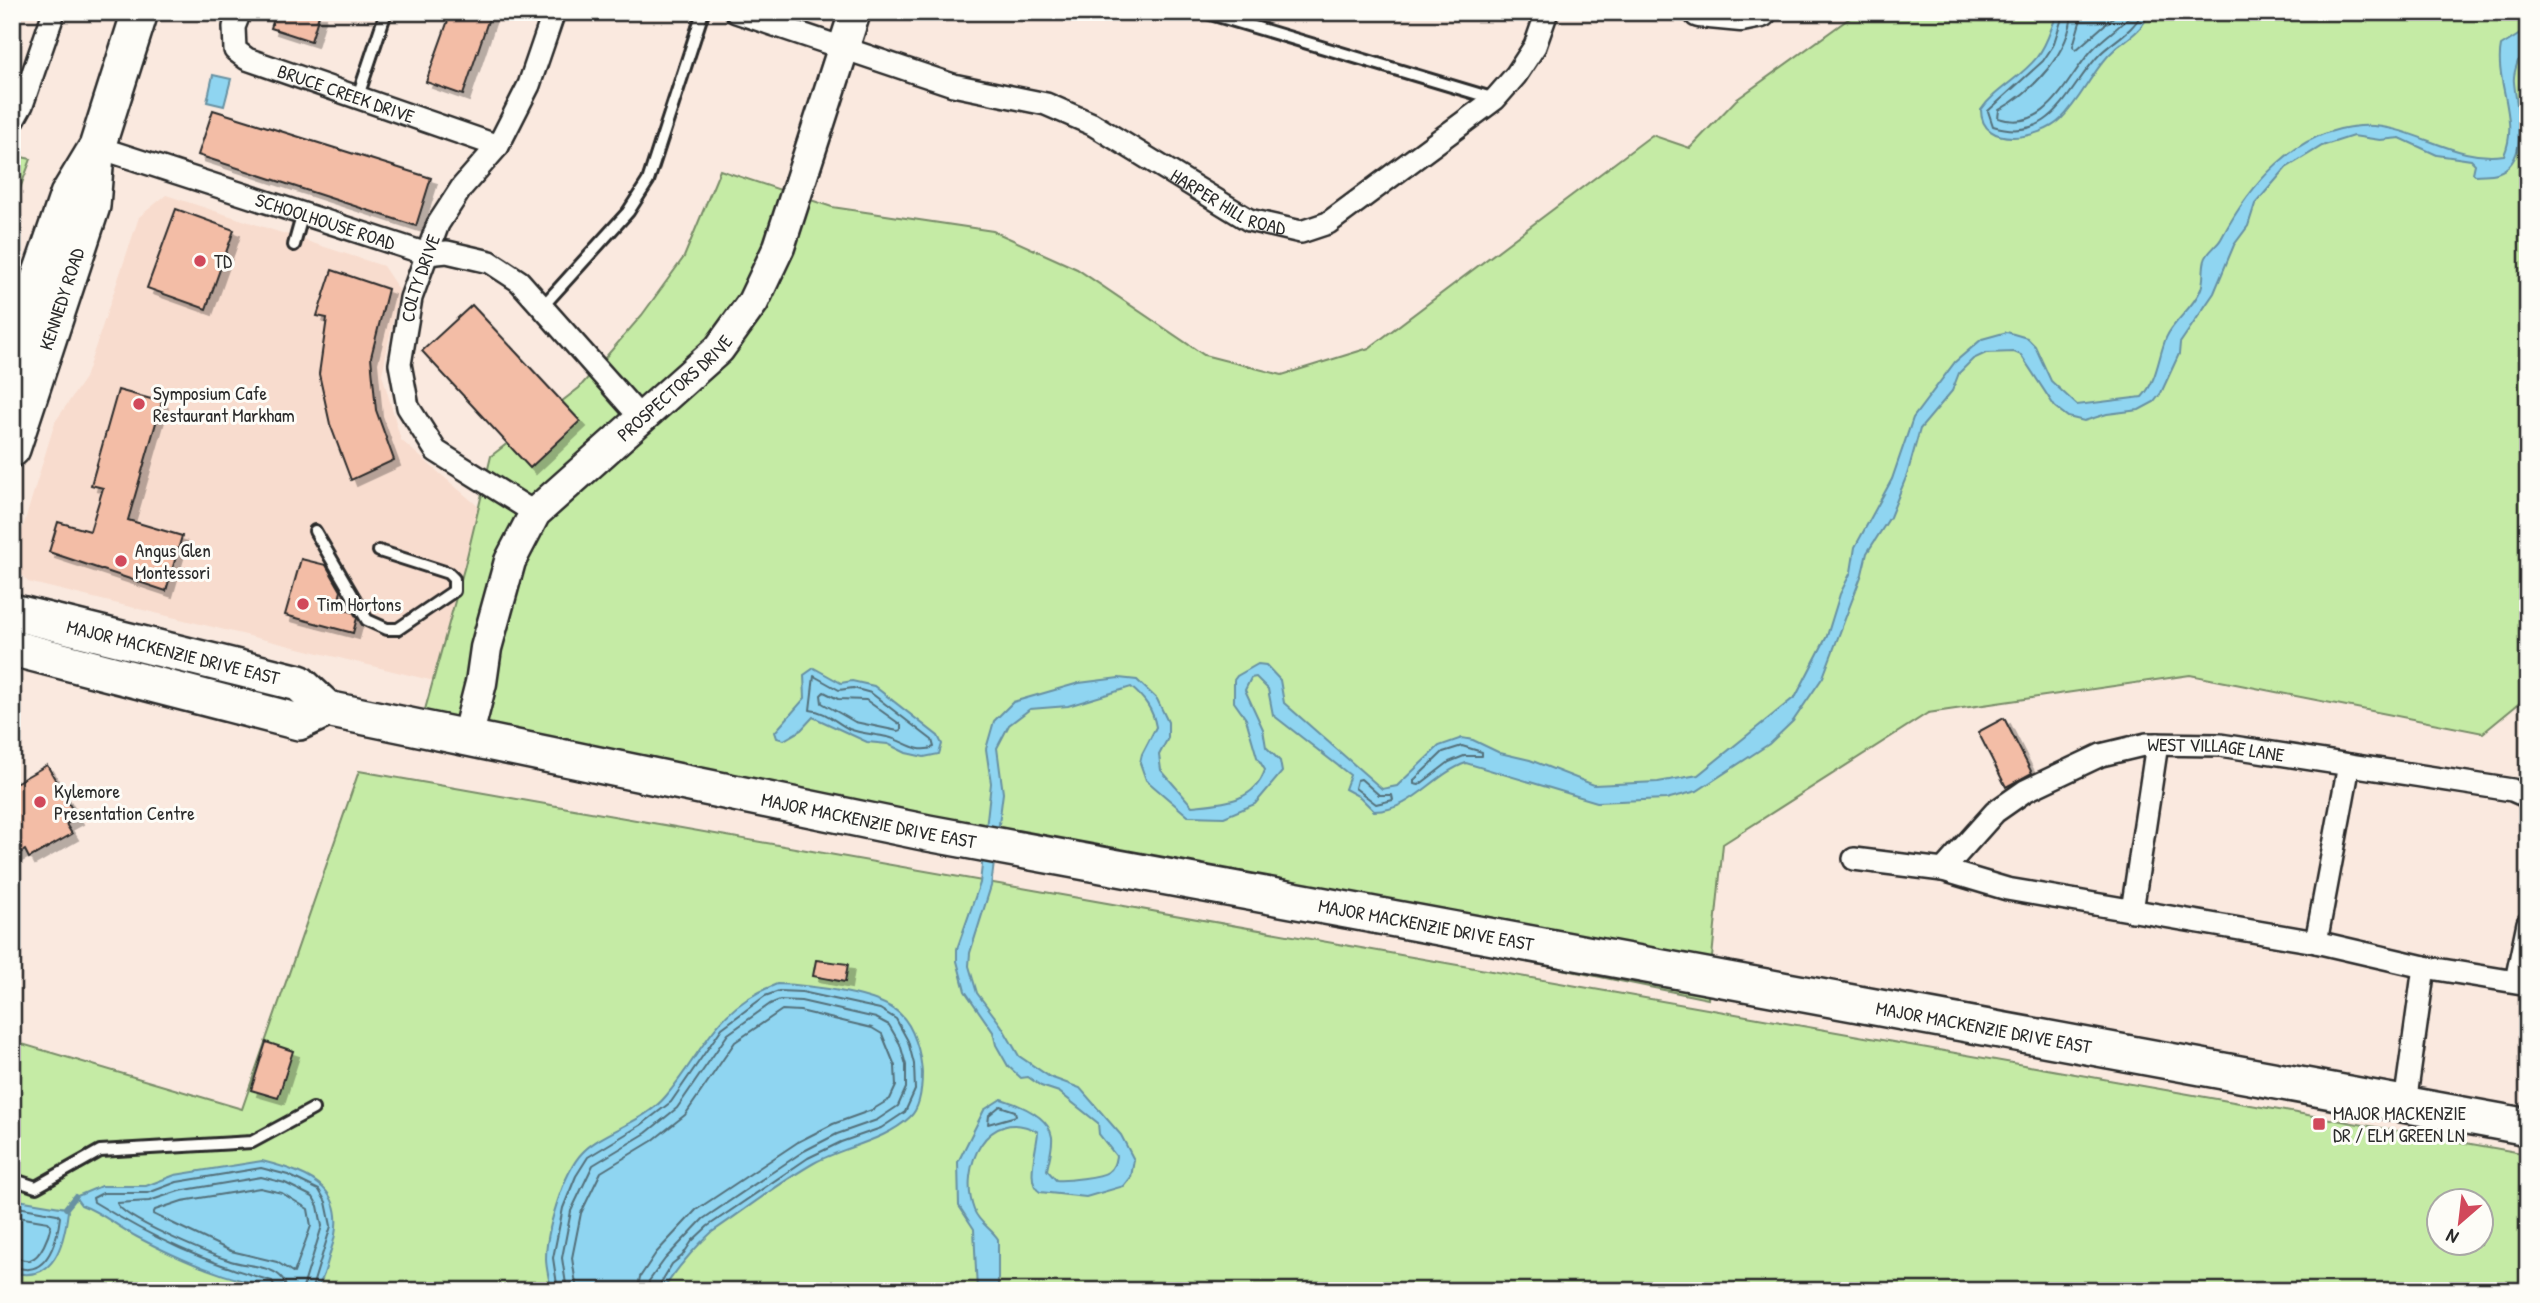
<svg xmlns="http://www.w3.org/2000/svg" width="2540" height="1303" font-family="'Patrick Hand',sans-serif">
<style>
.built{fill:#f8dcce}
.green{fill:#c5eba5;stroke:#788b68;stroke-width:2;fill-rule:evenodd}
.water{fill:#8fd5f1;stroke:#6791a2;stroke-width:2}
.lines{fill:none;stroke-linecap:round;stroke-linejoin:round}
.shore{stroke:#536f7a;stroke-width:2}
.stream{stroke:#6791a2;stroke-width:6}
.building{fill:#f3bda6;stroke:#2b2b2b;stroke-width:2;filter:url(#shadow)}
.lane-casing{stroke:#2b2b2b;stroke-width:16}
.street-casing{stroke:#2b2b2b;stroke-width:26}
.secondary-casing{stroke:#2b2b2b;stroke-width:35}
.primary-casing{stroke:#2b2b2b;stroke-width:40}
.lane{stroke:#fdfcf7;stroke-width:10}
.street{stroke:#fdfcf7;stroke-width:21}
.secondary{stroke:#fdfcf7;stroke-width:30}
.primary{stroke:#fdfcf7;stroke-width:35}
.poi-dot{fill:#d1495b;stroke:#fdfcf7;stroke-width:2.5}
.labels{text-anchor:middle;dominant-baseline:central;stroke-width:6;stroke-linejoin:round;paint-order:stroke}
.street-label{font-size:19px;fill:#2b2b2b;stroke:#fdfcf7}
.poi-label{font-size:19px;fill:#2b2b2b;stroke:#fdfcf7;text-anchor:start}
</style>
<defs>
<filter id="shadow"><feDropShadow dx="6" dy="6" stdDeviation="0" flood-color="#0004"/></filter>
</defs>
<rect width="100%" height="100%" fill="#fae9df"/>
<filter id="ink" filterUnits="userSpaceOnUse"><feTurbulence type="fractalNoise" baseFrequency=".0143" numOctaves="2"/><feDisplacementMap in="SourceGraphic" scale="14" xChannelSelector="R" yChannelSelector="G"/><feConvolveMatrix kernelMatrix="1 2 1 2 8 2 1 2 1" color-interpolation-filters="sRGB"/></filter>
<g filter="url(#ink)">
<polygon class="built" points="166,195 383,266 399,290 382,374 401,440 487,514 434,681 28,582 12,563 55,422 85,378 139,217"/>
<g class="green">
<polygon points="1858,12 2528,12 2528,696 2483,733 2190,675 1928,713 1723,844 1708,999 418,735 465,565 491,456 579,388 642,315 684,257 720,170 832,207 993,231 1077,269 1204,355 1282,375 1369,348 1652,135 1690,148 1736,100"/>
<polygon points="12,155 31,159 12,210"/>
<path d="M359,771L2528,1154V1291H12V1041L242,1109ZM2438,1202H2480V1244H2438Z"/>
</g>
<g class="water">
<path d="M2058,12H2149C2144,29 2130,37 2117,47C2093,68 2083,97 2061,119C2041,139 1981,150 1981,110C1995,89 2021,78 2037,57C2048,44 2051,27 2058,12Z"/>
<path d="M2528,29V53L2518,61C2516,67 2513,75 2514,82C2516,107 2532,162 2497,173C2491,175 2482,174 2475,175L2473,173L2475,164L2471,160L2437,155L2400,138L2380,140L2353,136L2322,146L2286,168L2255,204L2248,226L2234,245L2214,293L2180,343L2179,354L2161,393L2154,402L2139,410L2107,414L2084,421L2068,417L2055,407L2021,355L2014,352L1986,353L1973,359L1959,373L1952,391L1920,429L1907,475L1890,517L1867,553L1862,574L1823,677L1793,721L1769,744L1697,791L1666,799L1597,802L1466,763C1432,775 1412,811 1374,811L1360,797L1345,789L1350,775L1273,715L1268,689L1256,677L1251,678L1245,690L1263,729L1266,747L1280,761L1282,772L1255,804L1224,817L1188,816L1146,780L1140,763L1142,754L1156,727C1153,709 1144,698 1131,687L1068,706L1030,709L1009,725L997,748L1003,793L991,886L970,953L969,966L977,993L1001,1025L1019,1056L1050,1077L1080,1088L1121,1135L1134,1160L1131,1177L1124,1186L1086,1197L1040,1192C1025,1183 1037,1149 1038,1132C987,1104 958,1168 974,1210C979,1223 991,1228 998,1239V1291H977L974,1229L959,1206L958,1162L984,1110L1001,1099C1017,1104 1049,1116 1052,1137C1053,1146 1049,1160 1047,1170L1056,1180C1066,1181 1101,1177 1108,1172C1114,1168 1115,1162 1116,1156L1099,1134L1098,1123L1059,1092L1041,1086L1028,1077L1021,1078L1008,1066L996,1045L993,1032L965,991L957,961V949L980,883L991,783L986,749L994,721L1013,702L1079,683L1119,678L1137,680L1157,699L1168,722V738L1159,755L1161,770L1192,806C1221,803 1254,803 1265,770L1257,757L1246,719L1234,702V680L1237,676L1258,664L1266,665L1280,680L1284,703L1382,789L1397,786L1439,746L1462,738L1473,740L1500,753L1530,760L1594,785L1658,782L1698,775L1796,696L1827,636L1840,594L1851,572L1855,547L1892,479L1913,418L1955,362L1982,339L2007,332L2027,338L2035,346L2051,381L2077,405L2142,397C2157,381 2158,358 2166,338C2173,321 2192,309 2200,291C2205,282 2202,270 2205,260C2207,252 2217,246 2221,239C2249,186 2295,130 2360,126C2411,122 2453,163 2504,155C2520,120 2494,80 2501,46Z"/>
<polygon points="213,75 231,79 224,106 207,102"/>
<polygon points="814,668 841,683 852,681 874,686 938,736 942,744 939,754 924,757 906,753 888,744 867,742 813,717 801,730 784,740 777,738 775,732 805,698 804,675"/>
<path d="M777,984C807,985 879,993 900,1014C914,1027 921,1054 922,1073C922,1087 921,1107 910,1117C885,1141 843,1147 814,1163C779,1183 746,1209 712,1232C693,1249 676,1270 662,1291H551C550,1281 546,1269 546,1259C546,1232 563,1173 582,1153C601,1132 645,1122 666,1096C705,1050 714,1008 777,984Z"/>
<path d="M262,1161C313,1174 351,1190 331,1250C327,1263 324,1280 315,1291C253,1291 192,1266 137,1237C118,1227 101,1212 81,1205L75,1197L101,1186H146L175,1175Z"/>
<path d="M12,1199L66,1208L68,1211C64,1245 54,1284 12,1272Z"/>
</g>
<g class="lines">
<g class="shore">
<path d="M2064,12L2053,46L2043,61L1988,111L1993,126C2054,144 2067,88 2100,54C2113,41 2135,30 2142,12"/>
<path d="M2072,12C2070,53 2033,91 1999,110L1998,118C2048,134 2066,78 2092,50C2105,36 2121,27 2133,12"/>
<polyline points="2083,12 2073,46 2076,50 2119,12"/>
<path d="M814,676L839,690L853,688L871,693L932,740L934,747C916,755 904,740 887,737C874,734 862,734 849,729C835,722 826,711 810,710Z"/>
<polygon points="824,692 838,699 866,700 901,725 901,730 898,731 855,722 822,703 821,695"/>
<polygon points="1462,746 1482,752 1482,756 1464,756 1449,762 1419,785 1414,784 1414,780 1443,752"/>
<polygon points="1357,780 1361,779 1379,795 1392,795 1393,800 1376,804 1355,788"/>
<polygon points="1000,1106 1015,1111 1016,1116 988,1124 989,1115"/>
<polygon points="260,1188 282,1193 308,1209 311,1226 294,1273 277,1262 231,1251 153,1214 155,1210 182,1201"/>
<path d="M12,1206L57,1214L60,1217C58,1234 51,1267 29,1269C24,1270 17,1267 12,1266"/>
<path d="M12,1216L48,1222L51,1225C49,1236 41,1257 30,1260C25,1261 18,1258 12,1257"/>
<path d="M277,1291L272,1281C204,1262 154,1239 94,1202L93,1198L103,1193H148L177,1182L261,1168L288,1175L319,1190L326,1202L331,1226L311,1291"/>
<path d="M286,1291C286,1285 285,1280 280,1276C268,1265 243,1266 228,1260C209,1254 121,1218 117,1203L149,1201L179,1191L261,1177L285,1183L313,1197L318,1206L322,1226L302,1291"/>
<polyline points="558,1291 553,1258 563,1208 576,1176 588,1157 641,1125 671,1102 722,1028 765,996 779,991 802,992 880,1009 896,1019 908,1041 914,1064 915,1090 905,1112 881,1128 841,1142 808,1158 708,1226 692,1241 682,1256 672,1264 656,1291"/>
<polyline points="567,1291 562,1258 571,1211 593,1165 646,1133 677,1108 728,1034 770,1004 780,1000 801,1001 876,1018 889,1025 900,1044 906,1065 906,1088 898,1106 877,1120 837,1134 804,1151 703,1219 665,1259 649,1281 648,1291"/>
<polyline points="577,1291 572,1258 581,1213 601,1172 652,1141 685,1115 735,1042 782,1010 800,1011 872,1028 882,1034 895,1066 896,1086 890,1099 872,1110 833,1124 798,1142 696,1210 656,1253 640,1277 637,1291"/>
</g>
<polyline class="stream" points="66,1208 75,1197"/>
</g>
<g class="building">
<polygon points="276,12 320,12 311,41 271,28"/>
<polygon points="451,12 491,12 463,95 426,82"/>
<polygon points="213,110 431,178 416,226 198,155"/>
<polygon points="176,209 234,230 206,309 147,288"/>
<polygon points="332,270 388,289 371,357 376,410 394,460 351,480 330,424 319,374 327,318 317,316"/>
<polygon points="472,305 580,421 530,468 422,351"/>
<polygon points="118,390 162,402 128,520 182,536 166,591 49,552 58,522 90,531 103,488 91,485"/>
<polygon points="301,559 326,565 341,591 337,608 353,612 357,618 353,633 285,615"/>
<polygon points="2004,718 2032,773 2006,787 1978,732"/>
<polygon points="47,765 77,818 66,824 72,834 29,858 25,850 12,857 12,785"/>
<polygon points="816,960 848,964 845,982 813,976"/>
<polygon points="266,1042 293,1051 278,1098 251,1090"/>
</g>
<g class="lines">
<defs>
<g id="lane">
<polyline points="1204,12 1495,99"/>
<polyline points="357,99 386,12"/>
<polyline points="294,245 303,213"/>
<polyline points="542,307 628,212 648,181 703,12"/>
<polyline points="315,531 367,620 387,629 398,629 454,591 454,579 448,573 379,551"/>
<polyline points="12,1179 36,1187 100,1151 252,1142 313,1109"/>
</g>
<g id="street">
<path id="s1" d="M240,12L234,27L235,50L247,59L498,146"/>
<path id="s2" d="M736,12L953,85L1046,104L1092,124L1249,220L1301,232L1328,223L1495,99L1516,75L1535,46L1547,12"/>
<polyline points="12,123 22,105 54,12"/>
<path id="s3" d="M97,147L427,254L447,252L490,262L519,281L640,417"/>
<path id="s4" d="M535,513L436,451L408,407L400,364L411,298L438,224L462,187L498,146L529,85L554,12"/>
<polyline points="1854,859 1943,870 2007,889 2316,942 2424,967 2528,984"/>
<path id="s5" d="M1943,870L1995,812L2025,791L2101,755L2147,744L2220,745L2512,790L2528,797"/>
<polyline points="2132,911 2157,744"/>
<polyline points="2316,942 2349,765"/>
<polyline points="2516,981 2528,923"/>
<polyline points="2405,1104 2424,967"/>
</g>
<g id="secondary">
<polyline points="1699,12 1741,16 1761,12"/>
<path id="s6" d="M467,738L481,683L486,648L510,561L535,513L719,349L753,302L779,247L855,12"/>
</g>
<g id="primary">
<polyline points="12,357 68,195 97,147 140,12"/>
<path id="s7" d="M12,449L92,206L96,154"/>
<path id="s8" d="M12,612L299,683L327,709L928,833L2528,1127"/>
<polyline points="12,648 299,722 327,709"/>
</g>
</defs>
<use href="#lane" class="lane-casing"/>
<use href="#street" class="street-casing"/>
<use href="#secondary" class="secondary-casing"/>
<use href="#primary" class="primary-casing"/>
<use href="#lane" class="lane"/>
<use href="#street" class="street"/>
<use href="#secondary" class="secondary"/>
<use href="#primary" class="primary"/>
</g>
</g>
<g class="poi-dot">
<circle cx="200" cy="261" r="7"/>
<circle cx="139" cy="404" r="7"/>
<circle cx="121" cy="561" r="7"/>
<circle cx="303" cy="604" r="7"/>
<circle cx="40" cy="802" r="7"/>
<rect x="2312" y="1117" width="14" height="14" rx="3.5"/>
</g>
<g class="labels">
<g class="street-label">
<text stroke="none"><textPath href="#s1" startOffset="159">BRUCE CREEK DRIVE</textPath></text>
<text stroke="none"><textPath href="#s2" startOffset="532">HARPER HILL ROAD</textPath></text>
<text stroke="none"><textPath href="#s3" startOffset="240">SCHOOLHOUSE ROAD</textPath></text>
<text stroke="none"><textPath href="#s4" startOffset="301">COLTY DRIVE</textPath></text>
<text stroke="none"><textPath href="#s7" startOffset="158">KENNEDY ROAD</textPath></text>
<text stroke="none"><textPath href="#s6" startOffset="424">PROSPECTORS DRIVE</textPath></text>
<text stroke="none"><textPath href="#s8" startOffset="166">MAJOR MACKENZIE DRIVE EAST</textPath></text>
<text stroke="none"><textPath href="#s5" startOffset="315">WEST VILLAGE LANE</textPath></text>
<text stroke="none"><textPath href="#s8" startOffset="887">MAJOR MACKENZIE DRIVE EAST</textPath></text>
<text stroke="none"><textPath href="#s8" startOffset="1454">MAJOR MACKENZIE DRIVE EAST</textPath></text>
<text stroke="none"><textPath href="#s8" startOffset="2021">MAJOR MACKENZIE DRIVE EAST</textPath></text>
</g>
<g class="poi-label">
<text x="214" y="261">TD</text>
<text x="153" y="393">Symposium Cafe<tspan x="153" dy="22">Restaurant Markham</tspan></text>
<text x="135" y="550">Angus Glen<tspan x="135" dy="22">Montessori</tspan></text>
<text x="317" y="604">Tim Hortons</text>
<text x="54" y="791">Kylemore<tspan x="54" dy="22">Presentation Centre</tspan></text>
<text x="2333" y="1113">MAJOR MACKENZIE<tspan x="2333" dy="22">DR / ELM GREEN LN</tspan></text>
</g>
</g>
<rect width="2540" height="1303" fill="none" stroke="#fdfcf7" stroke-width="42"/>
<rect x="21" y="21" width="2498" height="1261" fill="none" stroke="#2b2b2b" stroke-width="2.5" filter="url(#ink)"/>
<g transform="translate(2460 1222) rotate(208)"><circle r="33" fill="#fdfcf7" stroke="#a9a8a5" stroke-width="2"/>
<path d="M0-5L12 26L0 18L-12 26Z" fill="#d1495b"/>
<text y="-10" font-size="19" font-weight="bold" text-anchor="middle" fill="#2b2b2b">N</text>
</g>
</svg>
